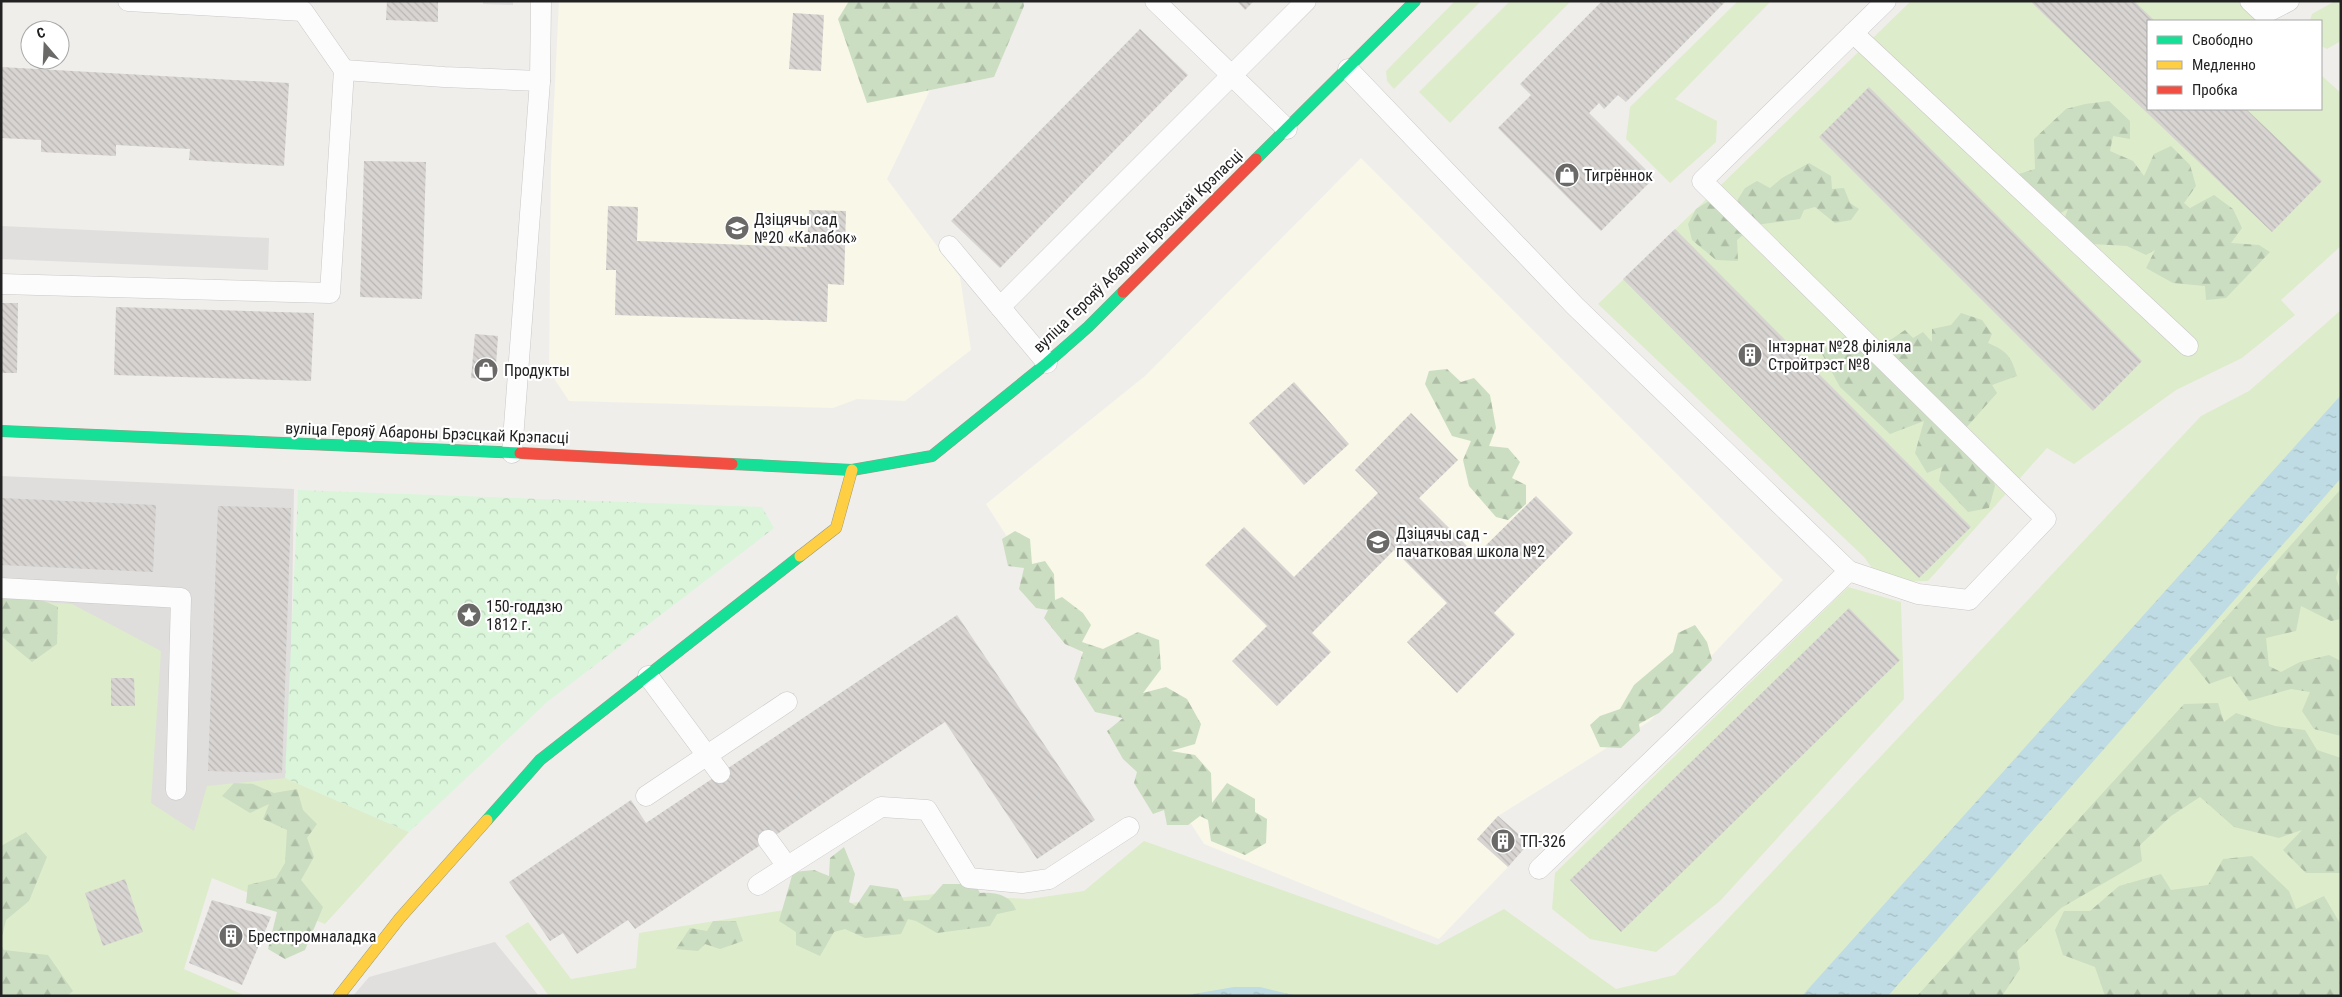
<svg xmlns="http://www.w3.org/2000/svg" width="2342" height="997" font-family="'Roboto Condensed',sans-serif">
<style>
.residential{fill:#dfdedc}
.education{fill:#f8f7e8}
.grass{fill:#ddeccb}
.forest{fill:url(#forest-firs)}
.park{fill:url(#park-crowns)}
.parking{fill:#e0dfde}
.water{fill:url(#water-ripples)}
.building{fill:url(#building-back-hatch)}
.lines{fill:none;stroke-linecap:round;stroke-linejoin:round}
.lane-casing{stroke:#c9c8c7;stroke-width:21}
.fast-casing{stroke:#999a82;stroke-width:12}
.slow-casing{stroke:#999a82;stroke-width:12}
.jam-casing{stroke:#999a82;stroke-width:12}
.lane{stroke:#fdfcfc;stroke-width:20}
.fast{stroke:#16e098;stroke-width:11}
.slow{stroke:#ffcf43;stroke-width:11}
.jam{stroke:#f24e42;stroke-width:11}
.labels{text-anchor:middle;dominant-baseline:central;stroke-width:4.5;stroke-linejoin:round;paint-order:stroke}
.poi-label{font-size:16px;fill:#222;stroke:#fff;text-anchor:start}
.street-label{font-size:16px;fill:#222;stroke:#fff}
</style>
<defs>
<pattern id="forest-firs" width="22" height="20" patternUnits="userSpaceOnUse" patternTransform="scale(1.25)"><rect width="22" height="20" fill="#cbdec1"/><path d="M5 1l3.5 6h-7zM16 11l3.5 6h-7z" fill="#aebea6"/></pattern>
<pattern id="park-crowns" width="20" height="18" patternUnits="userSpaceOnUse" patternTransform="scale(1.25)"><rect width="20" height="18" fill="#daf5da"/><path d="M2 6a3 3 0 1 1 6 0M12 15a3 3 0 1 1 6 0" fill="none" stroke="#bbd2bb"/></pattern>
<pattern id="water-ripples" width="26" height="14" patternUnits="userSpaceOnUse" patternTransform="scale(1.25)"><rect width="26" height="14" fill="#bfdbe3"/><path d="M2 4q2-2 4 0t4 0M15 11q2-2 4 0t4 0" fill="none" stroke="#a4bcc2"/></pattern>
<pattern id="building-back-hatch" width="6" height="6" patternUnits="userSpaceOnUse" patternTransform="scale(1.25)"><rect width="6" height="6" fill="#d7d4d2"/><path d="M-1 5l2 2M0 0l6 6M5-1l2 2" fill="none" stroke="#b8b6b4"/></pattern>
</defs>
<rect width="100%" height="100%" fill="#f0eeeb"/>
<polygon class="residential" points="1,476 294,489 289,777 1,996"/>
<g class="education">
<polygon points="559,1 973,1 887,179 960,277 971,350 905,401 857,399 833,408 569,401 549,371 551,163"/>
<polygon points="1361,158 1783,580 1650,721 1498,816 1477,839 1508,867 1439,939 1204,844 986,504 1145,376"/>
</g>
<g class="grass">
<polygon points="1455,1 1481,1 1394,89 1387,81 1386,71"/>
<polygon points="1510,1 1571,1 1450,123 1419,92"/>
<polygon points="1738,1 1771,1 1675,99 1717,121 1716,142 1670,183 1626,139 1630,107"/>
<polygon points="1911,1 2239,1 2261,21 2148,21 2148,109 2321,109 2321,75 2341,93 2341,246 2281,300 2295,315 2242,358 2176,390 2074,464 2047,448 1928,581 1882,582 1864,557 1598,304"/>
<polygon points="2335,1 2341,1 2341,41 2327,49 2321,46 2321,21 2310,21 2312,14"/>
<polygon points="2341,310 2341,996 549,996 505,936 528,922 571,979 636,968 639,933 785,910 934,894 1029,899 1084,891 1144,841 1437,945 1504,909 1616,989 1675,975 2201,416 2249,391"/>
<polygon points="1848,587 1901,602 1904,699 1720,901 1656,952 1590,939 1552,909 1555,873"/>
<polygon points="1,599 72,604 161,651 151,803 194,831 207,786 285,778 409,832 325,924 212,878 184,969 246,996 1,996"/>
</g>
<g class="forest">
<polygon points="849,1 1023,1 1024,6 994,77 867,103 838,19"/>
<polygon points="2109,101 2130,121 2130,139 2113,136 2110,151 2133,161 2144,176 2154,154 2171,146 2190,165 2196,186 2184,203 2190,208 2214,195 2233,209 2242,228 2231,243 2259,245 2270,252 2226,298 2206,300 2205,286 2173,283 2146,268 2155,250 2146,255 2127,246 2092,244 2064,220 2068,209 2055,216 2027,197 2019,174 2035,169 2034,139 2066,109 2085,104"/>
<polygon points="1809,163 1831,176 1832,189 1844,188 1850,203 1859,209 1851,220 1835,223 1815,207 1804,210 1800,219 1755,225 1737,240 1738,261 1716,260 1692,240 1688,224 1696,209 1717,196 1735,204 1745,188 1757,181 1770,188 1782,178"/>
<path d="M1961,313L1982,320L1992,334L1988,343C2007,351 2011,356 2017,376L1992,385L1997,393L1965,429L1989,462L1995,486L1989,508L1968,512L1939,481L1942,467L1927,473L1915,453L1924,421L1890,434L1840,387L1821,352C1847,331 1851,334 1880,347L1905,330L1913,338L1923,332L1932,342V329L1951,325Z"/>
<polygon points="1447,369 1461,382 1474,378 1490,395 1496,428 1489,446 1508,448 1520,462 1512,478 1526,485 1526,504 1508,520 1496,517 1469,486 1463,460 1471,441 1452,436 1425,384 1429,371"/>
<polygon points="2341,489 2341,560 2336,578 2341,592 2341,619 2331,621 2301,606 2296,631 2266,638 2269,666 2281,672 2300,662 2329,655 2341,661 2341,736 2314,729 2302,711 2310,692 2291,689 2249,701 2231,676 2209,684 2189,659"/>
<polygon points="1015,531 1030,539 1032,564 1045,561 1054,574 1055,600 1062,597 1083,613 1091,625 1082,642 1103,649 1138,632 1159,640 1161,669 1143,693 1166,687 1187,699 1201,724 1195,744 1171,751 1195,755 1211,773 1212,803 1227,783 1255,799 1255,812 1267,819 1266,843 1245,855 1211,841 1208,820 1200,816 1188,825 1167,825 1164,810 1153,814 1134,783 1137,772 1123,759 1107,731 1123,718 1095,712 1074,679 1083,652 1065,644 1044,618 1048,610 1036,608 1019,589 1024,568 1008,566 1002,539"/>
<polygon points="11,587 58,607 57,644 32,662 1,636 1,592"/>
<polygon points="1695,625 1707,642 1712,660 1659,713 1639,724 1640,731 1621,748 1600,747 1590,725 1600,716 1620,709 1634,685 1673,652 1678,633"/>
<polygon points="2218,703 2224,722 2236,713 2275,726 2305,730 2317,750 2341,758 2341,873 2306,873 2283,850 2302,830 2279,838 2234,827 2200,797 2171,816 2140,845 2142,861 2061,908 2017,951 2020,969 2002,996 1917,996 2184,704"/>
<polygon points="234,783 253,784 274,793 297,789 303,810 317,824 307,838 314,857 301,880 323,907 305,950 285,959 268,949 277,912 246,903 248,885 276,878 285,863 287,830 263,819 269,804 250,813 222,796"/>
<polygon points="26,832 47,857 29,901 6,920 1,940 1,846"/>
<path d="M844,847L855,874L849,902L856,906L870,885L898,889L904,901L929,900L943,884H975L980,893C994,892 1010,894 1016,910L997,914L990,926L937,933L916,921L908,919L901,934L865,938L845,929L834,932L820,956L796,945V932L779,921L793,872L814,870L829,876L830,858Z"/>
<polygon points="2252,856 2289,891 2296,909 2324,896 2341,925 2341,996 2105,996 2095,967 2063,955 2055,930 2064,911 2090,911 2119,886 2161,874 2171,890 2208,885 2223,859"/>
<polygon points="713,921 736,921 743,941 720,949 705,944 698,951 676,949 690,928 707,931"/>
<polygon points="1,945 4,950 48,955 73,991 67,996 1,996"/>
</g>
<polygon class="park" points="298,490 762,507 774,528 547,702 409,832 285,778"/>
<g class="parking">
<polygon points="483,1 513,1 513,5 483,4"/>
<polygon points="1,226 269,238 268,270 1,259"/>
<polygon points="495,942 539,996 353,996 369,977"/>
</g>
<g class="water">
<polygon points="2341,395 2341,478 1888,996 1802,996"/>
<polygon points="1234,987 1260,987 1297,996 1182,996"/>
</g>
<g class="building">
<polygon points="387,1 438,1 438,22 386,20"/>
<polygon points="1237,1 1254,1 1245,10"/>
<polygon points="1602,1 1726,1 1626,102 1618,95 1604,109 1599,103 1589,113 1654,178 1601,231 1498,128 1531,95 1520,84"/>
<polygon points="2030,1 2134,1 2155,21 2148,21 2148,109 2246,109 2322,181 2272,232"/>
<polygon points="793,13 824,15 821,71 789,69"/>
<polygon points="1140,29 1188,75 1000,268 951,221"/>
<polygon points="1,67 289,83 284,166 189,160 190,149 116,145 116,156 41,152 41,140 1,138"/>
<polygon points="1869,87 2142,361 2093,411 1819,137"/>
<polygon points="364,161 426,162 422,299 360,297"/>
<polygon points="608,206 638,207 637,241 807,247 809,210 846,211 844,285 828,284 827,322 615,315 616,270 606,270"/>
<polygon points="1675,229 1971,527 1919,578 1623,279"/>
<polygon points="1,303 18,303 17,373 1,373"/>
<polygon points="116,307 314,313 311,381 114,375"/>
<polygon points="475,334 498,336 495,380 471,378"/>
<polygon points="1294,382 1349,444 1304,485 1249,423"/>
<polygon points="1411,413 1458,460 1419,498 1476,555 1536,496 1573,533 1494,613 1515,634 1457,693 1407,642 1447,603 1394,550 1312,633 1331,652 1277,706 1232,661 1267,626 1205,565 1244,527 1294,577 1378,493 1355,470"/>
<polygon points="1,498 156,505 153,572 1,565"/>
<polygon points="218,506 291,508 282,773 208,771"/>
<polygon points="1849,608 1900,660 1621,932 1570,880"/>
<polygon points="957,615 1095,820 1037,859 945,722 635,929 628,920 577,954 563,933 550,941 509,882 631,800 646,823"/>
<polygon points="111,678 134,678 135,706 111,706"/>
<polygon points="1498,816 1529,843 1508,867 1477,839"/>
<polygon points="125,879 143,932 103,946 85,893"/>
<polygon points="212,900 271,917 242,985 189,963"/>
</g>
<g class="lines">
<defs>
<g id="lane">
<polyline points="128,1 303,11 344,70"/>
<polyline points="1155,1 1287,129"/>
<polyline points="2250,1 2264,14 2289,1"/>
<polyline points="1853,33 2188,346"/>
<polyline points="1348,69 1575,306 1849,571 1539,869"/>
<polyline points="949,246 1047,363"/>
<polyline points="1,284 330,293 344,70 444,77 540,81"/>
<polyline points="1000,307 1306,1"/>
<polyline points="512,453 540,81 541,1"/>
<polyline points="1849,571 1918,594 1969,600 2046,519 1702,181 1886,1"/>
<polyline points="1,588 181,598 176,790"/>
<polyline points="648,676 720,773"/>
<polyline points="646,796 787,702"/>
<polyline points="768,840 787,866"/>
<polyline points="758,885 881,807 927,810 969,878 1022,883 1049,879 1129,827"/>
</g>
<g id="fast">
<polyline points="1256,159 1415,1"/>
<polyline points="1,431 520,453"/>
<polyline points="732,464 852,470 932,456 1047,363 1088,327 1123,292"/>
<polyline points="487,820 540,760 800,556"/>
</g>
<g id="slow">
<polyline points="800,556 836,528 852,470"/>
<polyline points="339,996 400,918 487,820"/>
</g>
<g id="jam">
<polyline points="1123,292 1256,159"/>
<polyline points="520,453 732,464"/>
</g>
</defs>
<use href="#lane" class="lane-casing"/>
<use href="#fast" class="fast-casing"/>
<use href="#slow" class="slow-casing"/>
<use href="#jam" class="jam-casing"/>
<use href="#lane" class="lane"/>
<use href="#fast" class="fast"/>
<use href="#slow" class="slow"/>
<use href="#jam" class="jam"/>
</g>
<defs>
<symbol id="shop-disc" viewBox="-11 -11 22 22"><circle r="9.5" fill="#6a6968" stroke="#fff"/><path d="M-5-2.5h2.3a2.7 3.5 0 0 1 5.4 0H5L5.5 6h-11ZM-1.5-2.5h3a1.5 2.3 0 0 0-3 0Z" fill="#fff"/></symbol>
<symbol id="school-disc" viewBox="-11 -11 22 22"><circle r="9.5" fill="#6a6968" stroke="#fff"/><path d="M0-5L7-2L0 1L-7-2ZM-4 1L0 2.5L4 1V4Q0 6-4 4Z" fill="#fff"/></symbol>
<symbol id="building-disc" viewBox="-11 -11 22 22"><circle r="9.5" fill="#6a6968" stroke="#fff"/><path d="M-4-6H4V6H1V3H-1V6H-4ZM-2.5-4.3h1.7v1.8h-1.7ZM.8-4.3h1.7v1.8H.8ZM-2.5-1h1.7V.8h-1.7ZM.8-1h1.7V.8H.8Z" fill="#fff"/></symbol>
<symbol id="sight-disc" viewBox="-11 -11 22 22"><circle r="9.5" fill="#6a6968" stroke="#fff"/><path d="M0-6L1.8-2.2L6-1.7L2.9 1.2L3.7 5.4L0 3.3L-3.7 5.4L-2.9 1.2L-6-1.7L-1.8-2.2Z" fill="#fff"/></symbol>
</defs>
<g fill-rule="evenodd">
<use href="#shop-disc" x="1553" y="161" width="28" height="28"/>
<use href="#school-disc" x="723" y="214" width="28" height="28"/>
<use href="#building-disc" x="1736" y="341" width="28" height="28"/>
<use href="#shop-disc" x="472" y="356" width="28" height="28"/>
<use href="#school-disc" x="1364" y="528" width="28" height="28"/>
<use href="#sight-disc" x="455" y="601" width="28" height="28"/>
<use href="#building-disc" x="1489" y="827" width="28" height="28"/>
<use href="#building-disc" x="217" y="922" width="28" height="28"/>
</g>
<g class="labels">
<g class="poi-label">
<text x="1584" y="175">Тигрённок</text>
<text x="754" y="219">Дзіцячы сад<tspan x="754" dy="18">№20 «Калабок»</tspan></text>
<text x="1768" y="346">Інтэрнат №28 фiлiяла<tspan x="1768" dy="18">Стройтрэст №8</tspan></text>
<text x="504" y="370">Продукты</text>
<text x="1396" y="533">Дзіцячы сад -<tspan x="1396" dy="18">пачатковая школа №2</tspan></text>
<text x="486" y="606">150-годдзю<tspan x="486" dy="18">1812 г.</tspan></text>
<text x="1520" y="841">ТП-326</text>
<text x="248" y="936">Брестпромналадка</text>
</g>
<g class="street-label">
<text transform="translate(1138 251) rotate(-44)">вуліца Герояў Абароны Брэсцкай Крэпасці</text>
<text transform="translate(427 433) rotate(2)">вуліца Герояў Абароны Брэсцкай Крэпасці</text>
</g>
</g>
<rect width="2342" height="997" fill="none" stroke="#222222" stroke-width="5"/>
<rect x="2147" y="20" width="175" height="90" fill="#ffffff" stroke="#a7a7a7"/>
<rect x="2157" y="36" width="25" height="8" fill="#16e098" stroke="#a7a7a7"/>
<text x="2192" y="45" font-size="15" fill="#222222">Свободно</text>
<rect x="2157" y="61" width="25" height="8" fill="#ffcf43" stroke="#a7a7a7"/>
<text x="2192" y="70" font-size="15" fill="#222222">Медленно</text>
<rect x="2157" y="86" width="25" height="8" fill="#f24e42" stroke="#a7a7a7"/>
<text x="2192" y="95" font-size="15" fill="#222222">Пробка</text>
<g transform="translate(45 45) rotate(341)"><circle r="24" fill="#ffffff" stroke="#a7a7a7"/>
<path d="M0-4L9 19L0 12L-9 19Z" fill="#6a6968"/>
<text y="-8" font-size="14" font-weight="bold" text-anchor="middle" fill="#222222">С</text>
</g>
</svg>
